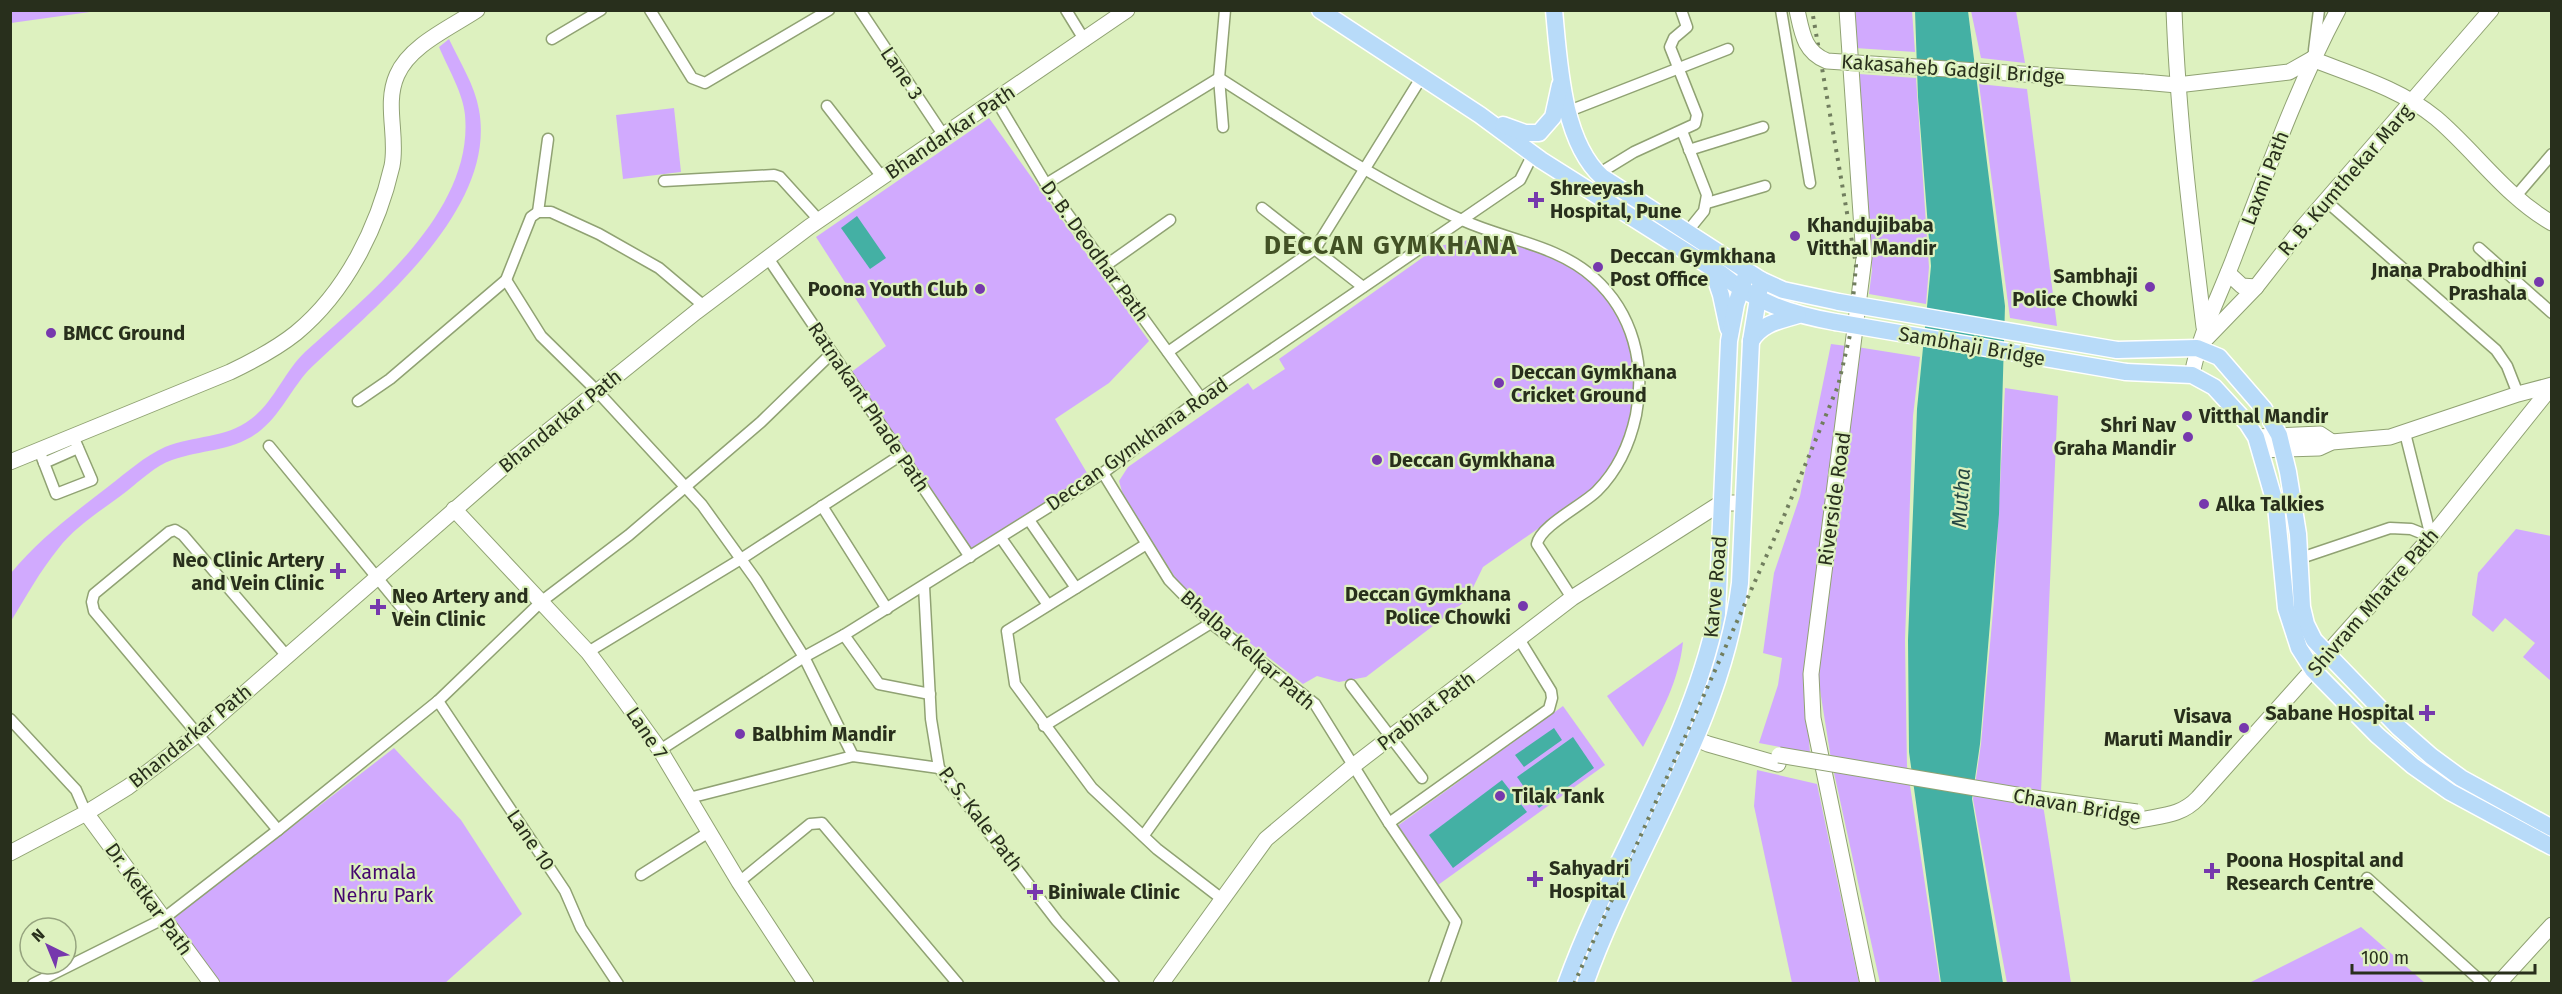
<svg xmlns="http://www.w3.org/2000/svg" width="2562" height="994" font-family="'Fira Sans',sans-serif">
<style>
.green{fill:#d1aafe}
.water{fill:#44b0a4}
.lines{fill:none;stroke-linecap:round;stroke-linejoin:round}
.street-casing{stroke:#90a273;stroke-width:13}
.secondary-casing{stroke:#90a273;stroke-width:17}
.primary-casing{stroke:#fff;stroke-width:19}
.street{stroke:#fff;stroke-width:10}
.secondary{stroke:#fff;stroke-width:15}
.primary{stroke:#b8dbf9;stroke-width:16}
.rail{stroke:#717e5e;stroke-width:4;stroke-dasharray:3 6;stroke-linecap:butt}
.secondary-bridge-casing{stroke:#90a273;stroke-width:17;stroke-linecap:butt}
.primary-bridge-casing{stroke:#fff;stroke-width:19;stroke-linecap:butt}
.secondary-bridge{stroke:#fff;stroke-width:15}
.primary-bridge{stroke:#b8dbf9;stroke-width:16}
.poi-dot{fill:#7638ad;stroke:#ddf1bf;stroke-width:2}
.labels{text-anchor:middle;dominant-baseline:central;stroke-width:4.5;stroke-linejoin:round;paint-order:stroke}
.street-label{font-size:20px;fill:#282f1c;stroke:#ddf1bf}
.poi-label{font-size:20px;font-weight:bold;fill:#282f1c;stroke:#ddf1bf;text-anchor:start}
.park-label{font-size:20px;fill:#45066f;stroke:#ddf1bf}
.water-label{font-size:21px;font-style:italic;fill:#264642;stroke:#ddf1bf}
.district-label{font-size:26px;font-weight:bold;letter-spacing:1.5px;fill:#425125;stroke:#ddf1bf}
</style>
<rect width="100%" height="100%" fill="#ddf1bf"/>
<g class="green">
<polygon points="11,10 97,10 97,11 11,23"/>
<polygon points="1851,11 1912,11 1915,52 1855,48"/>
<polygon points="1971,11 2016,11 2025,63 1981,58"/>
<path d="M449,39C459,61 475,85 479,110C497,208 379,304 316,363C294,382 284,411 261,430C234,452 203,449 172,460C155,466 141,480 127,491C104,509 76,525 58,549C40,571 26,597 11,621V573C39,539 74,513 109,486C127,472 145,456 165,447C194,435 225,439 251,419C274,402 284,372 305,352C369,294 474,212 465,115C463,93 448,68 439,47Z"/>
<polygon points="1859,74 1916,78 1929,267 1926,304 1869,294 1872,270"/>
<polygon points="1979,84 2027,89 2057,326 2010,318"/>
<polygon points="674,108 681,172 623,179 616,115"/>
<polygon points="989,118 1149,341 1109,383 1055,419 1090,478 971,552 850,373 886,346 816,237"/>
<polygon points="1474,239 1532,248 1581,271 1610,299 1633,348 1636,402 1620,454 1595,489 1483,567 1467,600 1366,677 1339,682 1317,676 1303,684 1215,616 1176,579 1123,495 1119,481 1128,467 1248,383 1253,390 1285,369 1279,359 1439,246"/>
<path d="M1831,344L1854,347C1832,481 1798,617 1810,753L1759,743L1778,685L1782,658L1763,653L1774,573L1800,496Z"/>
<polygon points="1857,347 1920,357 1913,416 1905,640 1907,766 1940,983 1880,983 1831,759 1817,671"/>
<polygon points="2005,388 2058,396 2041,792 2071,983 2007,983 1973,799 1981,744 1994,600"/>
<polygon points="2516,529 2551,536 2551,681 2523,657 2535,643 2505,618 2493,632 2472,615 2478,573"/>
<path d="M1683,642C1679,681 1661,713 1643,747L1607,696Z"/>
<polygon points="1563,706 1605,765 1438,885 1396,827"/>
<polygon points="394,748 461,820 522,914 444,984 218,983 170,921"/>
<polygon points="1757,770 1817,784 1859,983 1792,983 1754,806"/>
<polygon points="2361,927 2425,983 2249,983"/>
</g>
<g class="water">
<polygon points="1915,11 1968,11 2005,306 1999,514 1980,744 1972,799 2003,983 1941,983 1909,752 1908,640 1917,409 1931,266 1918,97"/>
<polygon points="857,216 886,258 870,269 841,228"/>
<polygon points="1554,728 1562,740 1524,767 1515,755"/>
<polygon points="1573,737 1594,768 1539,808 1517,777"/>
<polygon points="1502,780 1527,812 1453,868 1429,835"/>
</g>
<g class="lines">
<defs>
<g id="street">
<polyline points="650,10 692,78 705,83 829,10"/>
<polyline points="860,10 944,136"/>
<polyline points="1066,10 1085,41"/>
<polyline points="1781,10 1810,183"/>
<polyline points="552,39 601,10"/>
<polyline points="2314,50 2319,10"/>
<path d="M1219,78C1299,129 1376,181 1462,220C1506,240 1558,245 1594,278C1633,313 1646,365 1636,415C1630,443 1617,471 1597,491C1583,505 1540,526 1537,544L1572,598"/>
<polyline points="996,100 1046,184 1201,398"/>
<polyline points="827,106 882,177"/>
<polyline points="1569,111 1728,49"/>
<polyline points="1223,127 1219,78 1225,10"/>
<polyline points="1682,131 1707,195 1704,211 1687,232"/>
<polyline points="1689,150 1763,127"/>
<polyline points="1598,174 1634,152 1695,124 1697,115 1670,47 1674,38 1687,27 1681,10"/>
<polyline points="664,181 774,175 780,177 819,220"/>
<polyline points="1046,184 1219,78"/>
<polyline points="2516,196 2552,154"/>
<polyline points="2326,201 2496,350 2507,366 2518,394"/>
<polyline points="1707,203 1765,186"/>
<polyline points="1262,208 1363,287"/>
<polyline points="538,212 548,139"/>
<polyline points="2479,248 2552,313"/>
<polyline points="768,258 970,557"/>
<polyline points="1105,266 1170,220"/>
<polyline points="506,280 541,336 596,390 702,505 756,580 804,657 853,756"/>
<polyline points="1168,352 1315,249 1421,78"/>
<polyline points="358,401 390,379 506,280 531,217 538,212 551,212 599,234 659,268 704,306"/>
<polyline points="2405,433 2431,537"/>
<polyline points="269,446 411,619"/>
<polyline points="39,450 56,494 92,480 73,436"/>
<polyline points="44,463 78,448"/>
<polyline points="1103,473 1169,580 1211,623 1315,704 1389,823 1456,922 1434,984"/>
<polyline points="822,506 887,609"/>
<polyline points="1029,520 1076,588"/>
<polyline points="1001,538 1048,605"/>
<polyline points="1145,545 1007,631 1015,684 1092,788 1157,849 1222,899"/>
<polyline points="2298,559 2390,528 2411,529 2431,537"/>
<polyline points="924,586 931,719 939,768 1057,921 1114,984"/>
<polyline points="844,635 879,684 930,694"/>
<polyline points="588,652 741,559 901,455"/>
<polyline points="1351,685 1422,778"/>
<polyline points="438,701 565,891 581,928 618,984"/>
<polyline points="10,719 76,790 86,813"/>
<polyline points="1044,726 1211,623"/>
<polyline points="660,750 804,657 844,635 1103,473 1201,398 1520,180 1533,154"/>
<polyline points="689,798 853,756 939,768"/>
<polyline points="1389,823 1549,709 1552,698 1551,691 1519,639"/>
<polyline points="278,830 94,611 92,602 94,594 169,532 175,530 183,535 286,655"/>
<polyline points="1144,835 1265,666"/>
<polyline points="641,875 709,832"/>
<polyline points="2367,878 2484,984"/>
<polyline points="739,882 810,824 822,823 958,984"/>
<polyline points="33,984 163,919 278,830 438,701 542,601 629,535 684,488 761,422 832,353"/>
</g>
<g id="secondary">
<polyline points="1847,10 1864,258 1811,674 1813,718 1868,984"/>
<path d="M2174,10C2178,117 2191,222 2204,327"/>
<path d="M2312,59C2353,75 2401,89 2436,118C2475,151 2506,197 2552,223"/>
<polyline points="2143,82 2177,85 2289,72 2312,59"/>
<polyline points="2228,273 2242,286 2256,287"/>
<polyline points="2197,348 2256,287 2302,228 2491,10"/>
<path d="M2192,375C2200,332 2220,295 2235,255C2267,172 2296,89 2338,10"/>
<polyline points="2256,437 2320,434 2332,442"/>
<polyline points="2260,450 2319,448 2332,442 2390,437 2518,394 2552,385"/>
<path d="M10,462L230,372C253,361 276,349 296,333C346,292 378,227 392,166C398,136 384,104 397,75C410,45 450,28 477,10"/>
<polyline points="454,509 588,652 624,700 660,750 739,882 806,984"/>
<polyline points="1679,732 1708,744 1778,764"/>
<polyline points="86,813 212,984"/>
<path d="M2135,821C2160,815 2180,817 2198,798L2431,537L2552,386"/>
<polyline points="10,853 86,813 128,787 198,734 507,464 696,312 809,227 1127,10"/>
<polyline points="1161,984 1266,839 1353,766 1572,598 1721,503 1743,503"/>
<polyline points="2498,984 2552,925"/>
</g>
<g id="primary">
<path d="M1320,10L1480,115L1541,160L1720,273C1755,302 1790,314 1835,322"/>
<path d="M1554,10C1559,62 1562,141 1602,177L1761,280L1783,290L1839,302"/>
<polyline points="1503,125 1525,133 1539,133 1553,117 1560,85"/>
<polyline points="1712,268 1721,295 1728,328"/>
<path d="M1751,341C1762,323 1779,321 1798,315"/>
<polyline points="2117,350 2197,348 2219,357 2264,409 2279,435 2288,472 2298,534 2302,607 2306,624 2314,640 2398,727 2431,756 2461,778 2552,828"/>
<polyline points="2126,372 2192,375 2214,387 2247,423 2256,437 2276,506 2286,608 2299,648 2313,670 2377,735 2413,766 2450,792 2552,847"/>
<path d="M1566,984C1611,859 1690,744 1717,614L1729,341L1736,304L1747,272"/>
<path d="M1585,984C1633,849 1722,727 1740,583L1751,341L1761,280"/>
</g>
</defs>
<use href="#street" class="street-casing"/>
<use href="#secondary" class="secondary-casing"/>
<use href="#primary" class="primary-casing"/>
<use href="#street" class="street"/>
<use href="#secondary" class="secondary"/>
<use href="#primary" class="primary"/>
<polyline class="rail" points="1574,984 1779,528 1838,386 1850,335 1856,265 1812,10"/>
<defs>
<g id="secondary-bridge">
<path d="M1797,10C1802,33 1804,52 1827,61L2143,82"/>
<polyline points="1779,755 2041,799 2137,812"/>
</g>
<g id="primary-bridge">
<polyline points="1839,302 2117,350"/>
<polyline points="1835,322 2126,372"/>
</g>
</defs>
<use href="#secondary-bridge" class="secondary-bridge-casing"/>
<use href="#primary-bridge" class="primary-bridge-casing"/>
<use href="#secondary-bridge" class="secondary-bridge"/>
<use href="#primary-bridge" class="primary-bridge"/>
</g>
<g class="poi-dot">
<path d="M1533 191h6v6h6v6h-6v6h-6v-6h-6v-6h6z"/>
<circle cx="1795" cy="236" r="6"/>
<circle cx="1598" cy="267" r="6"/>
<circle cx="2539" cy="282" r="6"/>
<circle cx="2150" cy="287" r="6"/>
<circle cx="980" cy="289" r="6"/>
<circle cx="51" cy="333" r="6"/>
<circle cx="1499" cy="383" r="6"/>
<circle cx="2187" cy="416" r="6"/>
<circle cx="2188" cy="437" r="6"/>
<circle cx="1377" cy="460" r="6"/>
<circle cx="2204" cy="504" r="6"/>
<path d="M335 562h6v6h6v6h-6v6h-6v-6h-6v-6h6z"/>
<circle cx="1523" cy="606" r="6"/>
<path d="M375 598h6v6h6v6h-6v6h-6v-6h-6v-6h6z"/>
<path d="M2424 704h6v6h6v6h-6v6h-6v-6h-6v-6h6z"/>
<circle cx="2244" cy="728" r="6"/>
<circle cx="740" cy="734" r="6"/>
<circle cx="1500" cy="796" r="6"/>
<path d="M2209 862h6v6h6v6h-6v6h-6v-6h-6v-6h6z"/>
<path d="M1532 870h6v6h6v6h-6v6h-6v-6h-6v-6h6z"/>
<path d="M1032 883h6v6h6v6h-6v6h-6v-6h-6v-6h6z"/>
</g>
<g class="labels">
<g class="street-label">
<text transform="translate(1953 69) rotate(4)">Kakasaheb Gadgil Bridge</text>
<text transform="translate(902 73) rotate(56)">Lane 3</text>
<text transform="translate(950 132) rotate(-34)">Bhandarkar Path</text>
<text transform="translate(2265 178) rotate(-69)">Laxmi Path</text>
<text transform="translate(2345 180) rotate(-49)">R. B. Kumthekar Marg</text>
<text transform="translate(1095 251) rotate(54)">D. B. Deodhar Path</text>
<text transform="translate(1972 346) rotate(10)">Sambhaji Bridge</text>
<text transform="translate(869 407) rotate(56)">Ratnakant Phade Path</text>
<text transform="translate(560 421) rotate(-39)">Bhandarkar Path</text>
<text transform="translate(1137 444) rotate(-35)">Deccan Gymkhana Road</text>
<text transform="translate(1834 499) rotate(-82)">Riverside Road</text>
<text transform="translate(1715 587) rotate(-85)">Karve Road</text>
<text transform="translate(2373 602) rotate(-49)">Shivram Mhatre Path</text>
<text transform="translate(1248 650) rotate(41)">Bhalba Kelkar Path</text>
<text transform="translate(1426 711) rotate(-37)">Prabhat Path</text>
<text transform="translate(647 733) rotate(56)">Lane 7</text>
<text transform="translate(190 736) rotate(-39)">Bhandarkar Path</text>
<text transform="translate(2077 806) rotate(10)">Chavan Bridge</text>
<text transform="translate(981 819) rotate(53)">P. S. Kale Path</text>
<text transform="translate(531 840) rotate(56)">Lane 10</text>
<text transform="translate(149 899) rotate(54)">Dr. Ketkar Path</text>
</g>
<g class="poi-label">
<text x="1550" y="188">Shreeyash<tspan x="1550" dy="23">Hospital, Pune</tspan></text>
<text x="1807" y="225">Khandujibaba<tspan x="1807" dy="23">Vitthal Mandir</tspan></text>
<text x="1610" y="256">Deccan Gymkhana<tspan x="1610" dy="23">Post Office</tspan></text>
<text x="2527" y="270" text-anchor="end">Jnana Prabodhini<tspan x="2527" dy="23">Prashala</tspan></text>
<text x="2138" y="276" text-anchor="end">Sambhaji<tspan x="2138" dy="23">Police Chowki</tspan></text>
<text x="968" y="289" text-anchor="end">Poona Youth Club</text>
<text x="63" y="333">BMCC Ground</text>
<text x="1511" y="372">Deccan Gymkhana<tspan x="1511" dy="23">Cricket Ground</tspan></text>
<text x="2199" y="416">Vitthal Mandir</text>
<text x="2176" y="425" text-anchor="end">Shri Nav<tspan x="2176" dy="23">Graha Mandir</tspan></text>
<text x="1389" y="460">Deccan Gymkhana</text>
<text x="2216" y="504">Alka Talkies</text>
<text x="324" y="560" text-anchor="end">Neo Clinic Artery<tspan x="324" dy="23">and Vein Clinic</tspan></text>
<text x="1511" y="594" text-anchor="end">Deccan Gymkhana<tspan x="1511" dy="23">Police Chowki</tspan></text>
<text x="392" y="596">Neo Artery and<tspan x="392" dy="23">Vein Clinic</tspan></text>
<text x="2414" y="713" text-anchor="end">Sabane Hospital</text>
<text x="2232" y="716" text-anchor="end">Visava<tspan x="2232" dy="23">Maruti Mandir</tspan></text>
<text x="752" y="734">Balbhim Mandir</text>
<text x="1512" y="796">Tilak Tank</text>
<text x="2226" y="860">Poona Hospital and<tspan x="2226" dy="23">Research Centre</tspan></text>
<text x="1549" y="868">Sahyadri<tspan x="1549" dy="23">Hospital</tspan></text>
<text x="1048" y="892">Biniwale Clinic</text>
</g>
<g class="park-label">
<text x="383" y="872">Kamala<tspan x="383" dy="23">Nehru Park</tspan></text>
</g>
<g class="water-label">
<text transform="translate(1961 498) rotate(-86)">Mutha</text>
</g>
<g class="district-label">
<text x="1391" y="245">DECCAN GYMKHANA</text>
</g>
</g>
<rect width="2562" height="994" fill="none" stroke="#282f1c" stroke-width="24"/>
<g transform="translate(48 946) rotate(317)"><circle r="28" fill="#ddf1bf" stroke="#95a37e" stroke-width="1.5"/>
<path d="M0-4.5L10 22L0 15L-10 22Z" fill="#7638ad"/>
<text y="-9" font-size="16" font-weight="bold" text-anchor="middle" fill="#282f1c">N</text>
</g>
<path d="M2352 964v9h183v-9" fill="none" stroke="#282f1c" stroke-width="3"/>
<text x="2361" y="964" font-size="18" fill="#282f1c" stroke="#ddf1bf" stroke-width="4.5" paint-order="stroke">100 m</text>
</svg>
